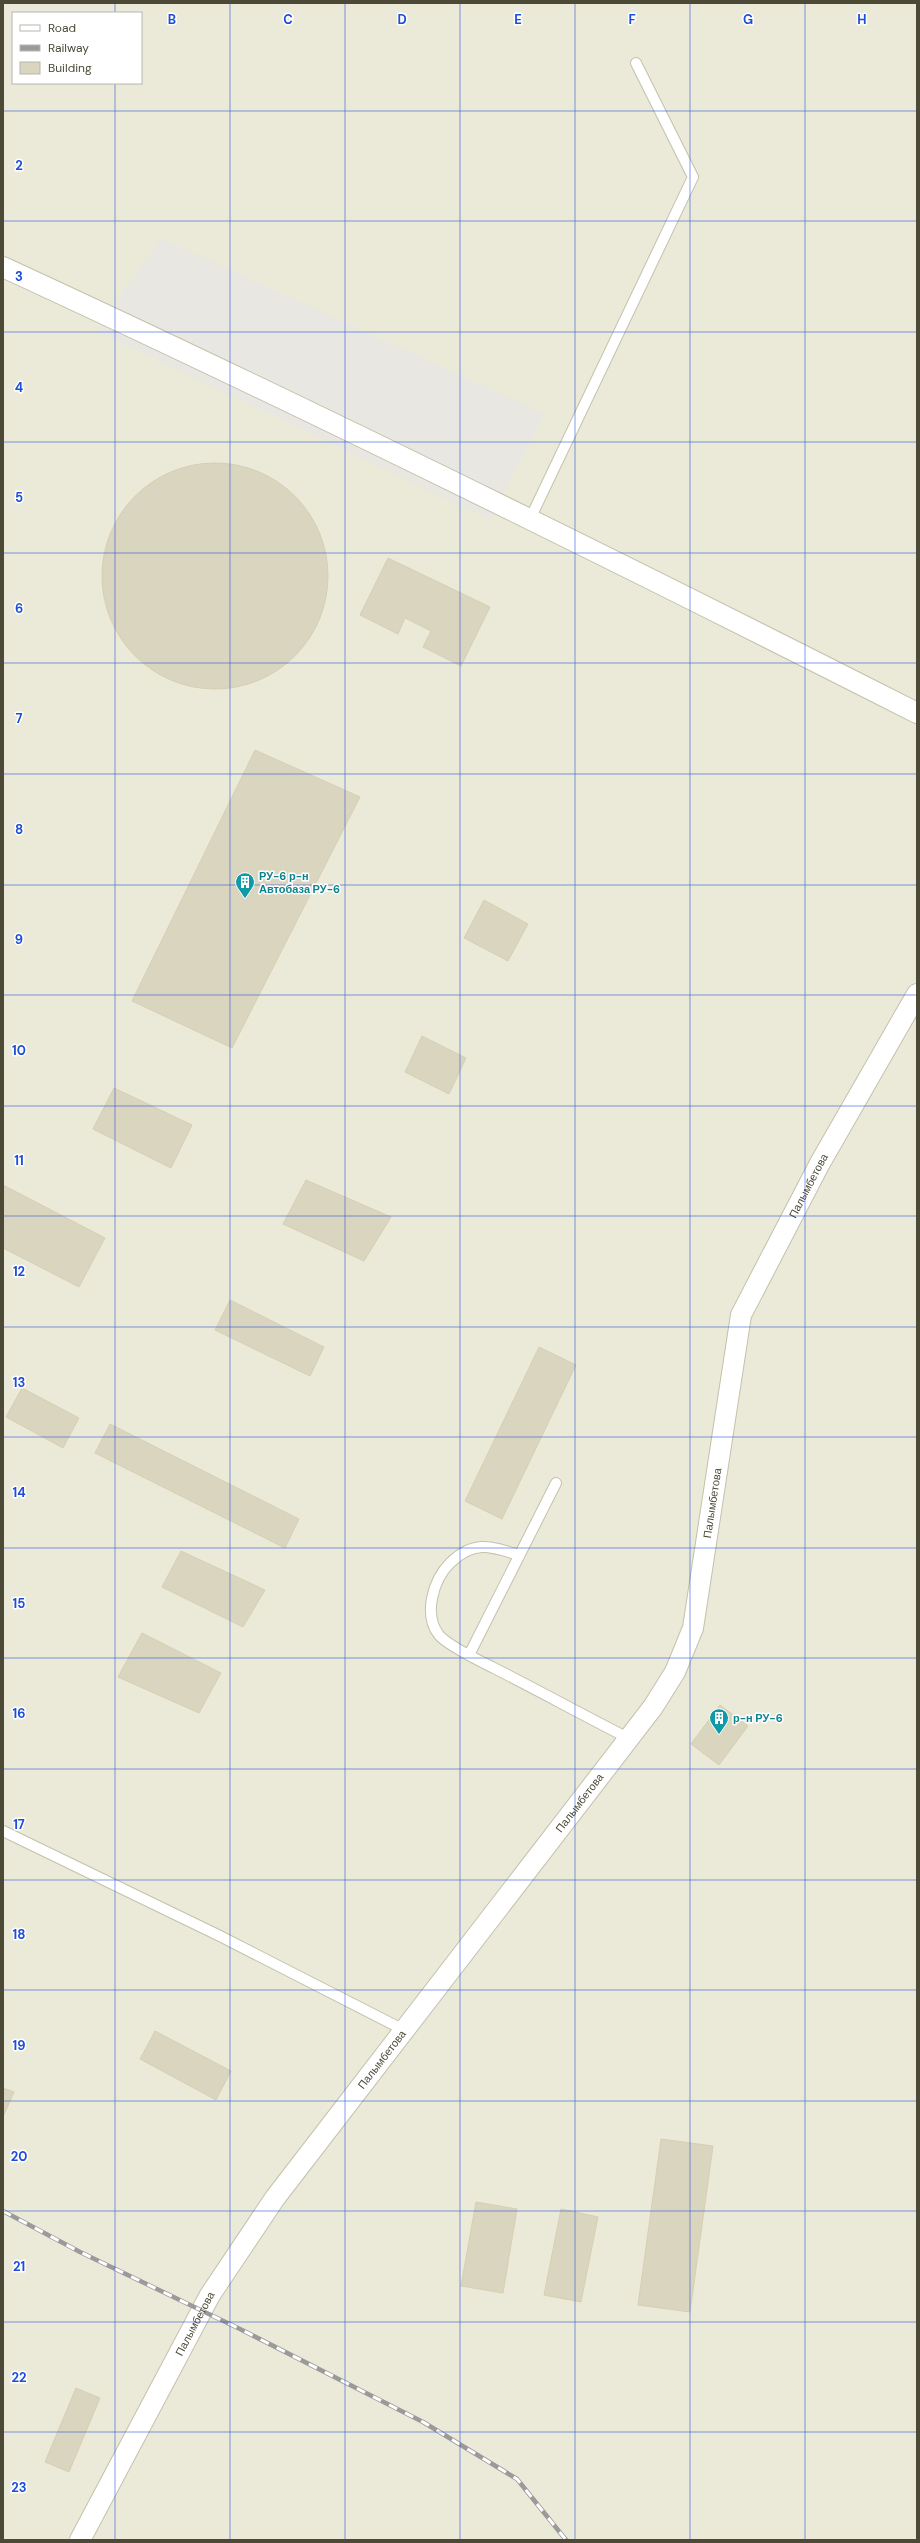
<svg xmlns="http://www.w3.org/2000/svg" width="920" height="2543" font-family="'DM Sans',sans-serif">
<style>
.residential{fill:#ebe9d8;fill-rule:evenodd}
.parking{fill:#e8e7e2}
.building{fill:#dad5be;stroke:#d6cfb1}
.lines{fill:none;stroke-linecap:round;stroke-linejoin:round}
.service-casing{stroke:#c4c1ac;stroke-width:12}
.minor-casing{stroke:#c4c1ac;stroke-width:22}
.service{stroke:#fff;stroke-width:10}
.minor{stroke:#fff;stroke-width:20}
.rail-casing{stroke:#9a9a9a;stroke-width:4.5}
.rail{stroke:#fff;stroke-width:3;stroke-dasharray:9;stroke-linecap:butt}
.grid{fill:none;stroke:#1d4ed8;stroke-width:1;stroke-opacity:0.55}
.labels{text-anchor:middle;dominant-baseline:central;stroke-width:3;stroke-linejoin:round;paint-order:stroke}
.culture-label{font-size:11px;font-weight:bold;fill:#0d838f;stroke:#fff;text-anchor:start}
.street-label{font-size:11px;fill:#4c4937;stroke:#fff}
.grid-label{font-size:13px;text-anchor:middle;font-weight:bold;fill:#1d4ed8;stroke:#fff;stroke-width:3;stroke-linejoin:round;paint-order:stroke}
</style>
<rect width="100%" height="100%" fill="#f7f6eb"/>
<path class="residential" d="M3,3H917V2540H3ZM13,13H141V83H13Z"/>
<polygon class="parking" points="161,238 544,414 490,520 97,331"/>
<g class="building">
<circle cx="215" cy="576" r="113"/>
<polygon points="388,558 490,607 461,666 423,647 431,631 405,618 398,634 360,615"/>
<polygon points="255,750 360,797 232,1048 132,1001"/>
<polygon points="484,900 528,924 508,961 464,938"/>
<polygon points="422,1036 466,1058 449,1094 405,1072"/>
<polygon points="114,1088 192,1125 171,1168 93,1129"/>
<polygon points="306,1180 391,1217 364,1261 283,1224"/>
<polygon points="3,1185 105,1238 79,1287 3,1248"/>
<polygon points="230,1300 324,1347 310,1376 215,1330"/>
<polygon points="539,1347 576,1365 502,1519 465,1501"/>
<polygon points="22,1388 79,1418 63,1448 6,1417"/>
<polygon points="110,1424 299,1519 285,1548 95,1453"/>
<polygon points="181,1551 265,1590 243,1627 162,1587"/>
<polygon points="142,1633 221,1673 199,1713 118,1677"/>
<polygon points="720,1705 748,1726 719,1765 691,1744"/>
<polygon points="155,2031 231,2071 216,2100 140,2059"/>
<polygon points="3,2088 14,2092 3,2117"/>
<polygon points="661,2139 713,2146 690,2312 638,2305"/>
<polygon points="476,2202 517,2209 503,2293 461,2286"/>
<polygon points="561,2209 598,2217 581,2302 544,2295"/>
<polygon points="76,2388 100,2398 69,2472 45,2462"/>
</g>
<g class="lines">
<defs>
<g id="service">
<polyline points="530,519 693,177 636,63"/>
<path d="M519,1555C490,1546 474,1540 450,1563C433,1580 423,1615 439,1635C448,1646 480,1661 494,1668C539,1691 583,1715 628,1738"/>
<polyline points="469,1655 556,1483"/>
<polyline points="3,1831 220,1936 404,2030"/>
</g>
<g id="minor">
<path d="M3,267C311,409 615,560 917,713"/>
<path id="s1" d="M80,2540L210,2295L275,2198L653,1707L675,1672L693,1628L741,1315L820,1163L917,994"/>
</g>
</defs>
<use href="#service" class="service-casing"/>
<use href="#minor" class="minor-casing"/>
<use href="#service" class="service"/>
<use href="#minor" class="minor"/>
<defs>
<polyline id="rail" points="3,2211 80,2252 240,2329 423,2422 517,2479 566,2540"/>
</defs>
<use href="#rail" class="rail-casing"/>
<use href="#rail" class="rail"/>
</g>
<path class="grid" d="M115,3V13M230,3V2540M345,3V2540M460,3V2540M575,3V2540M690,3V2540M805,3V2540M115,83V2540M3,111H917M3,221H917M3,332H917M3,442H917M3,553H917M3,663H917M3,774H917M3,885H917M3,995H917M3,1106H917M3,1216H917M3,1327H917M3,1437H917M3,1548H917M3,1658H917M3,1769H917M3,1880H917M3,1990H917M3,2101H917M3,2211H917M3,2322H917M3,2432H917"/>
<defs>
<symbol id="building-pin" viewBox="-11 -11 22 30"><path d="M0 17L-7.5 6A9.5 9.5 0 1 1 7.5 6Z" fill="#0f9aa8" stroke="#fff"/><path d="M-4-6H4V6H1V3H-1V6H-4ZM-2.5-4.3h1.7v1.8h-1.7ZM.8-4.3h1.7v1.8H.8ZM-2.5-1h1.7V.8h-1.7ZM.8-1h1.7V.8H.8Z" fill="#fff"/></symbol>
</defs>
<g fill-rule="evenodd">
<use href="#building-pin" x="234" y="871" width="22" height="30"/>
<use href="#building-pin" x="708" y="1707" width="22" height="30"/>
</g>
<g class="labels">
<g class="culture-label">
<text x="259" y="876">РУ-6 р-н<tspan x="259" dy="13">Автобаза РУ-6</tspan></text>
<text x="733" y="1718">р-н РУ-6</text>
</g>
<g class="street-label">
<text stroke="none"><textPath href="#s1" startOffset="1565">Палымбетова</textPath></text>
<text stroke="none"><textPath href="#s1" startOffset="1229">Палымбетова</textPath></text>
<text stroke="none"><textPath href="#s1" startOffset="893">Палымбетова</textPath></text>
<text stroke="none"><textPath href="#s1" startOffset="569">Палымбетова</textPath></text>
<text stroke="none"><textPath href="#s1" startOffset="245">Палымбетова</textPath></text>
</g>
</g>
<g class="grid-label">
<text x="172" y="24">B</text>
<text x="288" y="24">C</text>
<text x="402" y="24">D</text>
<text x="518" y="24">E</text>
<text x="632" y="24">F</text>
<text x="748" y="24">G</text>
<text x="862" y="24">H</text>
<text x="19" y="170">2</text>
<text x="19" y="281">3</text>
<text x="19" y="392">4</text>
<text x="19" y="502">5</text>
<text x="19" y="613">6</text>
<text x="19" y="723">7</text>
<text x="19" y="834">8</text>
<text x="19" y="944">9</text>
<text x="19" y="1055">10</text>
<text x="19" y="1165">11</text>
<text x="19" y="1276">12</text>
<text x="19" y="1387">13</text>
<text x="19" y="1497">14</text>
<text x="19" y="1608">15</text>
<text x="19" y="1718">16</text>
<text x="19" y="1829">17</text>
<text x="19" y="1939">18</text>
<text x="19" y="2050">19</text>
<text x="19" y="2161">20</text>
<text x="19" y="2271">21</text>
<text x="19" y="2382">22</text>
<text x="19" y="2492">23</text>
</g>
<rect width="920" height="2543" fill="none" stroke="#4c4937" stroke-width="8"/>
<rect x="12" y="12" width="130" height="72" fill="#ffffff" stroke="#b7b6af"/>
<rect x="20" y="25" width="20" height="6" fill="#ffffff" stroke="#b7b6af"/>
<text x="48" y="32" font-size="12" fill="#4c4937">Road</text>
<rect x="20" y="45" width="20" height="6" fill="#9a9a9a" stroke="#b7b6af"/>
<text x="48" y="52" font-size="12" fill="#4c4937">Railway</text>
<rect x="20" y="62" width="20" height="12" fill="#dad5be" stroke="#b7b6af"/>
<text x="48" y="72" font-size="12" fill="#4c4937">Building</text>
</svg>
